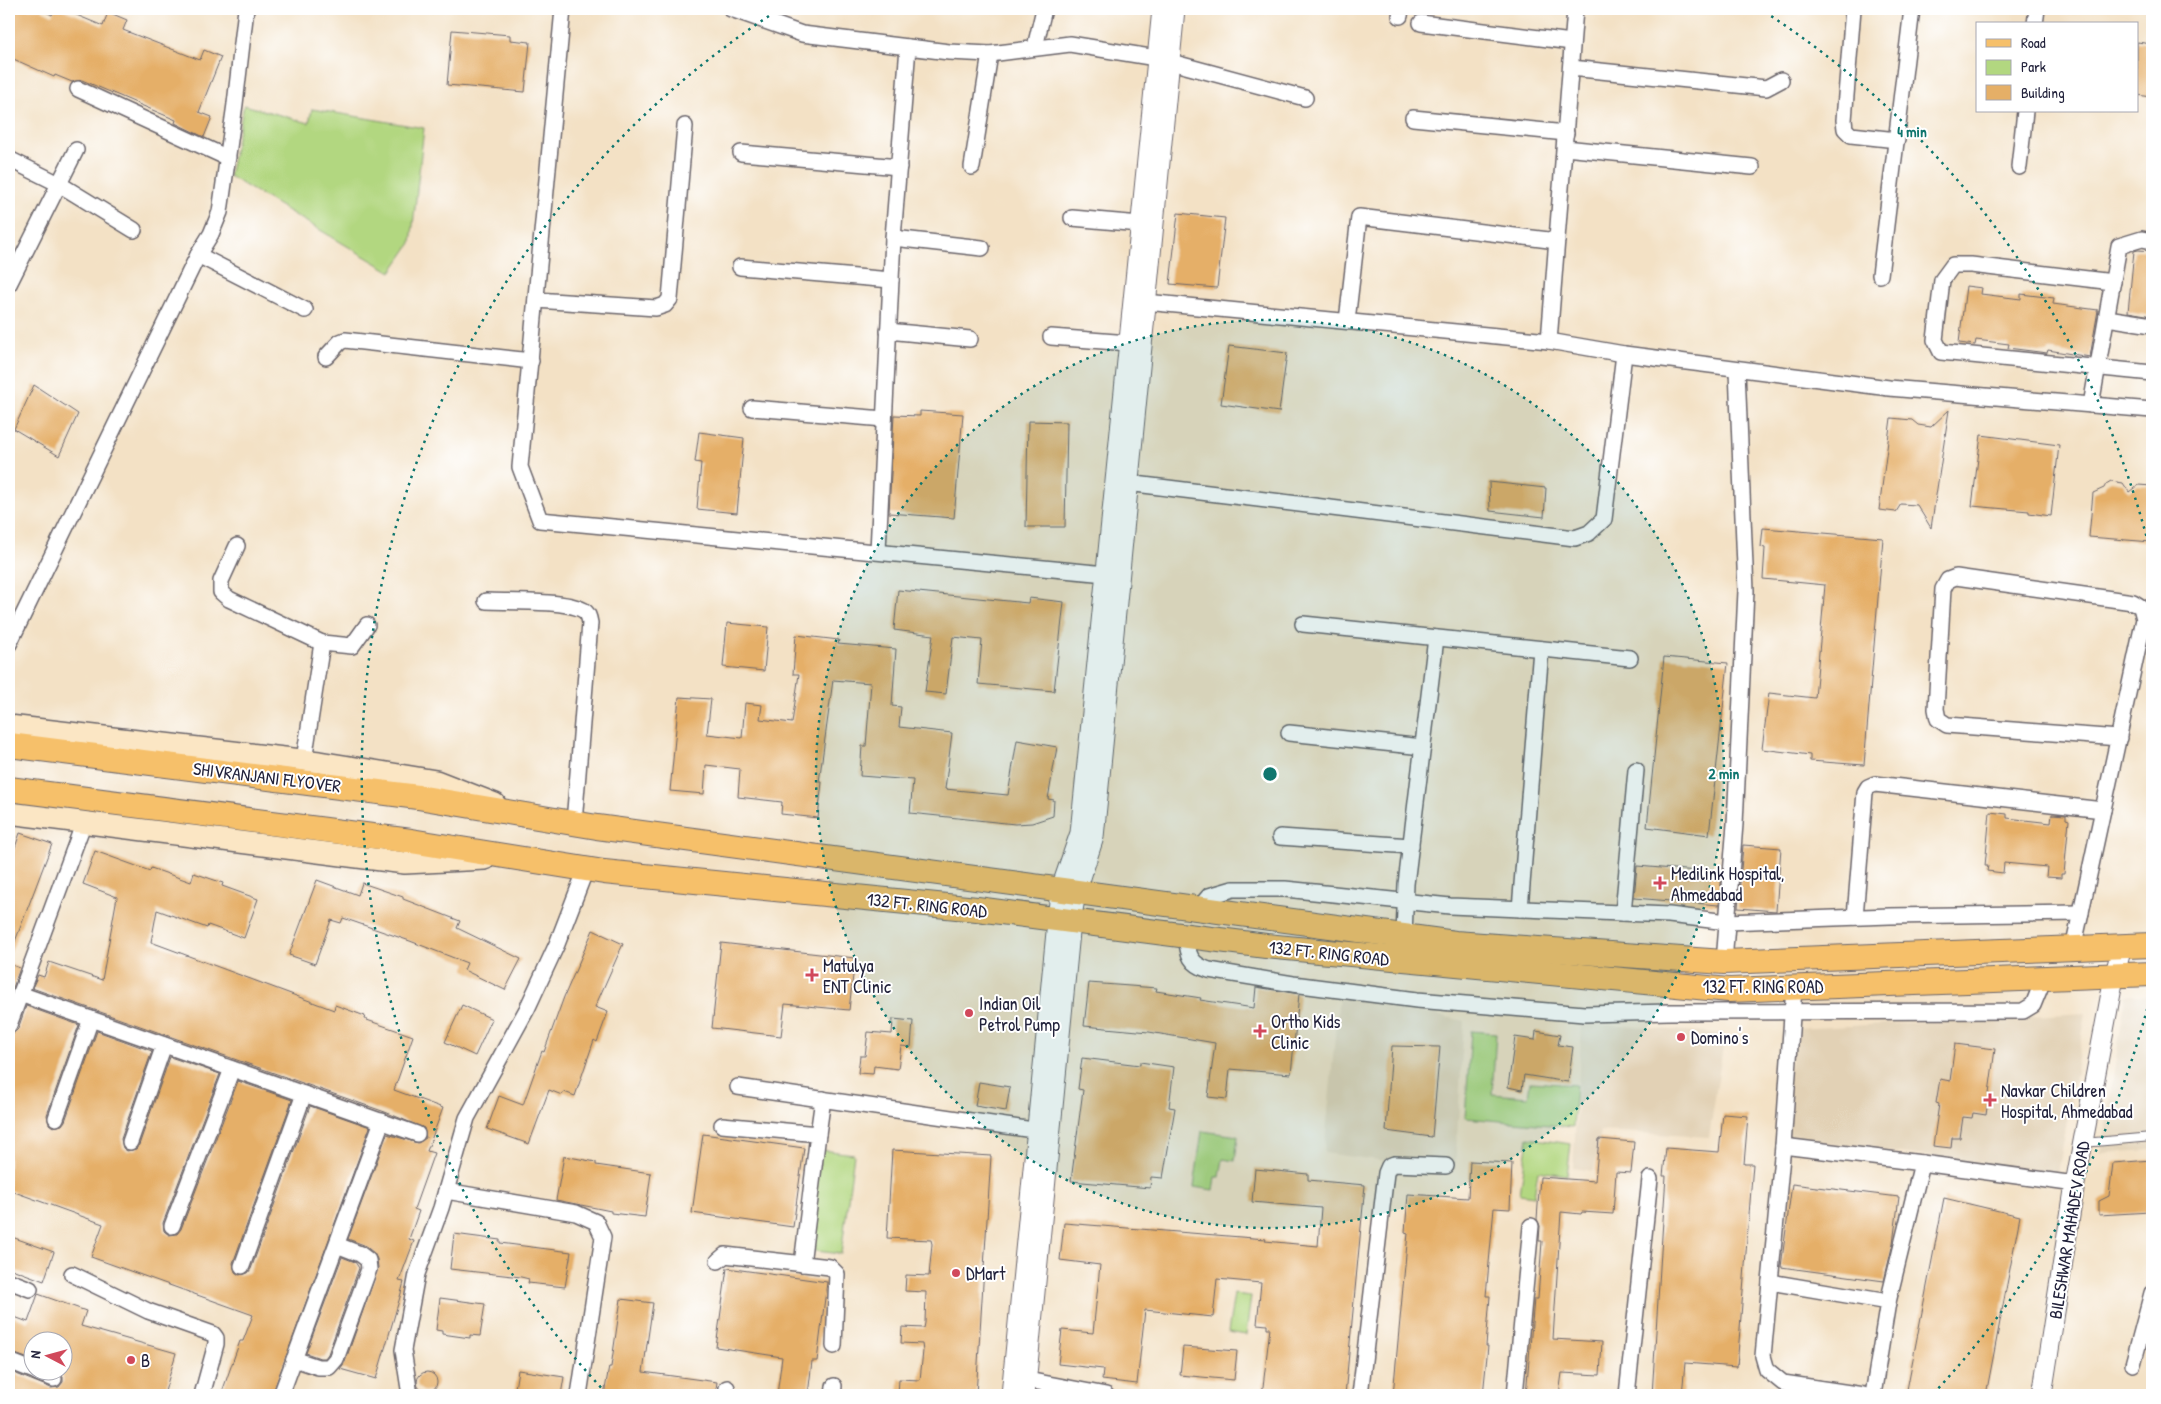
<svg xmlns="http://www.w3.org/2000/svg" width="2161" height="1404" font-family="'Patrick Hand',sans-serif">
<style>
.built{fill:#e2d1b5}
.green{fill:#b2d780;stroke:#6a7c5e}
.building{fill:#e5af67}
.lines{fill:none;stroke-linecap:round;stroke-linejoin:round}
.service-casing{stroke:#6b656b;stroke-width:10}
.minor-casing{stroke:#6b656b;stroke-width:18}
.tertiary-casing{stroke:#6b656b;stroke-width:21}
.secondary-casing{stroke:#6b656b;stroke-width:24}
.primary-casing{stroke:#6b656b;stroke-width:26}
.service{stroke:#fff;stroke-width:8}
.minor{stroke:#fff;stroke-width:15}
.tertiary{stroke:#fff;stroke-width:19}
.secondary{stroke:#fbe6c4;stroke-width:21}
.primary{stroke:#f6c06b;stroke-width:24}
.ring{fill:none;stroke:#0f766e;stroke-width:2.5;stroke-dasharray:2.5 5}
.poi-dot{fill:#d1495b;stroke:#fff;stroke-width:2}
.labels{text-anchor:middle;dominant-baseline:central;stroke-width:4;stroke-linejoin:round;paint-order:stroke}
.street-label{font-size:18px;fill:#22223b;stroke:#fff}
.poi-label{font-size:18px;fill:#22223b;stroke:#fff;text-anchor:start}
.centre{fill:#0f766e;stroke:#fff;stroke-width:2.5}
.ring-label{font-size:15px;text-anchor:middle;font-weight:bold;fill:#0f766e;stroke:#fff;stroke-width:4;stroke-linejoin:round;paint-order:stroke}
</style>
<rect width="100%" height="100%" fill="#fff"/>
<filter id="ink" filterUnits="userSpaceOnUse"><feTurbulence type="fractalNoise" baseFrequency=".02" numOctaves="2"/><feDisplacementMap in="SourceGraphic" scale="10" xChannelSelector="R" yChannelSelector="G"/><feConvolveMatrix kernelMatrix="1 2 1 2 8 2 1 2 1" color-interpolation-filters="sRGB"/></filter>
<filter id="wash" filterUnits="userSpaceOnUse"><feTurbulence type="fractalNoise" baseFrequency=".0096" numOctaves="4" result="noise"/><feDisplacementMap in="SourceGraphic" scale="20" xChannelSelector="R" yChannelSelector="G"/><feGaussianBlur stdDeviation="1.12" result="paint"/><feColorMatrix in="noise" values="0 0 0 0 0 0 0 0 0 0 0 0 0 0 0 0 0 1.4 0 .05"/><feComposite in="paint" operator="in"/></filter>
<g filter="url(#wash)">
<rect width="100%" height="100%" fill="#f3e1c5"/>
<g class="built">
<polygon points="1339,994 1464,1021 1455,1170 1324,1153"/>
<polygon points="2126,995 2152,996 2152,1150 2101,1153"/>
<polygon points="2086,1013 2058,1173 1778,1137 1796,1029"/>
<polygon points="1582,1023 1725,1034 1709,1137 1601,1131 1594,1171 1573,1168"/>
</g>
<g class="green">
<polygon points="244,105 309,123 312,109 424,128 411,243 391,272 229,176"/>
<polygon points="1471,1031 1496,1033 1492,1094 1528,1097 1530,1082 1576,1085 1573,1127 1465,1118"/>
<polygon points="1202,1131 1238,1136 1235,1161 1223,1159 1220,1177 1215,1177 1213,1190 1194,1187"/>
<polygon points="1528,1138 1571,1144 1567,1175 1538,1171 1534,1196 1520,1194"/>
<polygon points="821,1150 854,1154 841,1254 808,1250"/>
<polygon points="1234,1294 1251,1296 1246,1335 1228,1332"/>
</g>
<g id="blocks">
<g class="building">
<polygon points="9,9 40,9 52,15 55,9 62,9 103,26 108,12 127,20 123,30 200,60 204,50 221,57 199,112 212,117 204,137 175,123 176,120 82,80 72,82 55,75 54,77 9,57"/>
<polygon points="452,30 510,35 510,40 530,42 525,92 447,85"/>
<polygon points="2137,42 2152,44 2152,97 2137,95"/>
<polygon points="1178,213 1225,218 1217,288 1170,284"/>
<polygon points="2138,250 2152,251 2152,316 2128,312 2134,251"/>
<polygon points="1966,286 1982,288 1981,294 2021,299 2021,294 2054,298 2053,304 2098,310 2090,357 2048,350 2047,353 2008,348 2009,344 1976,340 1975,345 1959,343"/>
<polygon points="1229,346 1287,353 1279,412 1221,404"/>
<polygon points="34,385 78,414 59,456 14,429"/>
<polygon points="1949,410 1931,528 1917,505 1901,504 1896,512 1879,510 1891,418 1912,420 1918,425 1931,427"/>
<polygon points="920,411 963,414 954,518 889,513 894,415 920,416"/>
<polygon points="1028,421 1067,422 1065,527 1026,527"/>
<polygon points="699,432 744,438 737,513 697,509 701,463 695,462"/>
<polygon points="1981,435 2059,445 2051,516 2029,513 2029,511 1972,506"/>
<polygon points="2111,481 2123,483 2129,492 2138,485 2152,486 2152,542 2089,537 2093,493 2104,488 2106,484"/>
<polygon points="1489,482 1546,488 1544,517 1490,511"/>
<polygon points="1763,528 1883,538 1864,765 1810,761 1810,755 1762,749 1769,693 1815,698 1825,585 1763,579 1765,548 1761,547"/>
<polygon points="898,590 1028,603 1029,598 1064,602 1054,691 978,684 982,640 953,637 946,694 925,692 933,635 894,630"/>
<polygon points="727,623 768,627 764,671 723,667"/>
<polygon points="796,635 839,640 838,644 896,649 892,706 901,707 899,727 952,733 945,789 1008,795 1017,740 1057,747 1048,799 1054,800 1053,816 1032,823 1015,824 910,813 913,780 860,776 862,746 866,746 871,683 833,680 819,782 822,782 818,818 781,814 782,802 738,797 740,769 706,765 704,794 670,791 679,697 711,699 707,734 742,738 745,703 762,705 760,719 792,723 799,674 793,674"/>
<polygon points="1664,657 1728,663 1709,835 1647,827"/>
<polygon points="1990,812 2007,814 2007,818 2051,823 2052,814 2066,815 2066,819 2069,820 2064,874 2061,874 2061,878 2046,877 2047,867 2004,863 2003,873 1987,871 1988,866 1985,866"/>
<polygon points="20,833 52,844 11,952 9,952 9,865"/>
<polygon points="1743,845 1781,848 1776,911 1738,908"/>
<polygon points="95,851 150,871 151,868 191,882 194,873 223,883 222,886 258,899 244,938 208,925 207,928 157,910 151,942 334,1010 335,1005 365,1016 364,1019 413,1036 394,1090 443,1108 427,1151 434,1153 414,1209 419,1211 409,1239 414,1241 399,1281 404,1282 400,1297 376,1379 340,1369 345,1362 378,1268 377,1259 374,1253 364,1245 348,1239 387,1134 418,1143 426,1138 424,1128 385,1112 32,988 38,975 44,977 49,962 102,980 117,897 83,884"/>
<polygon points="1637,866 1722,873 1719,905 1634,898"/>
<polygon points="317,880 358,895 362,883 403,897 403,899 460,921 457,928 521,959 505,990 464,970 467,963 410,941 343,918 341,923 331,920 315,964 289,955"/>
<polygon points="593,930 623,944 595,1007 608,1012 597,1042 594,1040 575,1096 564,1092 562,1095 549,1090 529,1144 487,1129 499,1096 523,1105 542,1051 544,1052 564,997"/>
<polygon points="721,943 855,958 849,1010 785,1004 781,1036 712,1028"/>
<polygon points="9,964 20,968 9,999"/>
<polygon points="1089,983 1157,988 1156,991 1201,998 1200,1000 1254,1008 1256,987 1299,994 1291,1074 1230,1069 1227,1099 1208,1097 1215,1043 1149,1032 1084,1026"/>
<polygon points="462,1005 492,1019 475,1056 445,1042"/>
<polygon points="26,1006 79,1025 47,1115 49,1124 53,1127 62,1125 65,1121 97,1031 152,1051 121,1139 123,1148 127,1151 136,1149 139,1145 170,1057 220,1074 163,1223 164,1231 169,1235 177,1234 181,1229 238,1081 292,1100 233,1263 235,1272 239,1275 248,1273 251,1269 310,1106 370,1127 272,1395 221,1395 240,1341 243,1341 253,1315 91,1257 103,1224 9,1190 9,1034 15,1032 18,1029"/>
<polygon points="893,1019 913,1021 911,1047 901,1046 898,1069 874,1066 873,1074 858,1073 860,1056 865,1056 868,1032 892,1034"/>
<polygon points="1536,1031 1560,1035 1558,1045 1573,1047 1568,1082 1524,1075 1522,1090 1508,1087 1515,1037 1535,1040"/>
<polygon points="1955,1044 1995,1049 1986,1115 1973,1113 1972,1118 1963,1117 1960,1138 1952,1138 1951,1148 1933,1146 1939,1104 1936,1103 1940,1079 1950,1081"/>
<polygon points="1392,1046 1440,1047 1432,1137 1386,1131"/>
<polygon points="1082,1058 1140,1065 1140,1062 1174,1067 1169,1107 1175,1108 1163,1178 1151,1177 1150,1188 1071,1181 1083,1090 1078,1089"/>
<polygon points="979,1082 1010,1087 1006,1111 975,1106"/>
<polygon points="1723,1114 1748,1116 1744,1164 1753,1164 1737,1367 1685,1363 1682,1395 1652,1395 1663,1220 1666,1176 1663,1176 1666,1148 1719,1152"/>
<polygon points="703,1134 804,1148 793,1227 692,1213"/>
<polygon points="1599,1139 1634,1142 1631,1173 1616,1172 1613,1214 1582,1212 1581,1214 1561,1212 1553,1339 1602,1342 1600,1375 1562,1373 1559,1395 1526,1395 1534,1299 1538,1299 1542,1241 1539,1241 1540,1226 1537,1219 1540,1177 1595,1181"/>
<polygon points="892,1150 991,1156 976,1395 898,1395 899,1379 920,1380 923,1351 922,1344 901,1343 902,1327 924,1328 925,1323 926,1292 905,1291 906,1275 929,1276 932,1244 931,1240 887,1238"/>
<polygon points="564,1156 596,1162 596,1165 651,1173 645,1217 611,1213 611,1211 556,1200"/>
<polygon points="2151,1160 2150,1212 2099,1215 2099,1201 2109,1196 2113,1163"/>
<polygon points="1470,1161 1512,1163 1510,1209 1494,1208 1486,1296 1490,1296 1486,1346 1488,1346 1483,1395 1393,1395 1408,1233 1405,1232 1408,1194 1468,1198"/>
<polygon points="1255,1169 1308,1174 1308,1180 1365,1185 1345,1395 1262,1395 1270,1328 1267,1328 1267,1325 1257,1324 1261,1283 1217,1279 1213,1317 1145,1310 1137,1384 1102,1380 1103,1369 1058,1364 1062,1330 1093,1333 1100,1265 1060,1260 1064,1223 1266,1239 1265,1241 1318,1246 1321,1208 1252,1202"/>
<polygon points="1792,1184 1899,1197 1893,1243 1884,1281 1781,1267"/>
<polygon points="1944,1198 2020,1216 1986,1395 1906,1395"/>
<polygon points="454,1234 500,1240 500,1243 571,1252 565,1287 528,1283 529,1279 521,1277 450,1269"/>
<polygon points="9,1236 54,1252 44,1281 9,1268"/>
<polygon points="342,1257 355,1262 359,1268 328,1354 325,1358 320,1358 306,1353"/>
<polygon points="727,1268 827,1282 817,1361 812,1361 808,1395 777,1395 782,1357 716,1347"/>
<polygon points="38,1294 86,1311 81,1326 176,1353 164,1395 9,1395 9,1371 51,1388 59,1387 63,1382 63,1377 59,1372 62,1372 62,1342 32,1342 32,1360 9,1352 9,1315 28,1322"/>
<polygon points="440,1298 485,1304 480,1336 470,1335 470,1338 442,1334 442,1331 436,1330"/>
<polygon points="621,1299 653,1303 643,1372 717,1382 715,1395 604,1395 609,1367 611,1367"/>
<polygon points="1183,1347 1237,1351 1234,1380 1180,1375"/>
<polygon points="518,1370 564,1377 561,1395 514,1395"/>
<circle cx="427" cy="1382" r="10"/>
</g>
</g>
</g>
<g filter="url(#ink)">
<use href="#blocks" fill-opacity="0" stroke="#6b656b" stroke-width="1"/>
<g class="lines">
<defs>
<polyline id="service" points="2083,1143 2152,1137"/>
<g id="minor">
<polyline points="563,9 520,467 540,520 1106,574"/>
<polyline points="731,9 802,34 949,52 990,54 1070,44 1156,58 1305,98"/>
<polyline points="1575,9 1549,341 1624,354 1889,388 2152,410"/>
<polyline points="1853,9 1844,120 1845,129 1851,135 1897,140"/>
<polyline points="1400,16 1401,9"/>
<polyline points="1421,23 1572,42"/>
<polyline points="2035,24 2037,9"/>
<polyline points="1035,47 1044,9"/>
<polyline points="1571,68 1766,88 1781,80"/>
<polyline points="78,89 228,158"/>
<polyline points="1413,118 1566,133"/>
<polyline points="1565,148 1752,167"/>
<polyline points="741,153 899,167"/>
<polyline points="9,159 59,184 134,230"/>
<polyline points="972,167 990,54"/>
<polyline points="2019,167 2025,111"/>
<polyline points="1072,218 1140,224"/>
<polyline points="893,238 982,248"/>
<polyline points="198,255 305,310"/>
<polyline points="740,267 891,280"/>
<polyline points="1880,275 1912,9"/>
<polyline points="2113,282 1971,265 1953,265 1942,280 1935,340 1941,352 2152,373"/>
<polyline points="9,284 76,150"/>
<polyline points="536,300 656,308 665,305 670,299 685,126"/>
<polyline points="1135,301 1549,341"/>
<polyline points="2107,318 2152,325"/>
<polyline points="1347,321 1359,217 1557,241"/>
<polyline points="888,331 970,339"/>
<polyline points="1051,337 1129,343"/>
<polyline points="326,357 340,342 345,340 531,361"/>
<polyline points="2091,405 2119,246 2142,239 2152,241"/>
<polyline points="752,408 884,419"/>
<polyline points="1119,482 1575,538 1589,533 1604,519 1624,354"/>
<polyline points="237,546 221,581 221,592 229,599 322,643 304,760"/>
<polyline points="878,551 893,238 908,47"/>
<path d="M486,601C508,602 565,600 583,610C588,613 589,617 590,623L574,823"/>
<polyline points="1303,624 1630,658"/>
<polyline points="322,643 352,646 367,625"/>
<polyline points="9,644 198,255 211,234 220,212 235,104 246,9"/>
<polyline points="1289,733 1423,747"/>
<polyline points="1280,837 1411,846"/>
<polyline points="1198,909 1209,896 1233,889 1285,889 1450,906 1669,915 1727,922 1890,916 2081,913"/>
<polyline points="1520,909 1541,649"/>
<polyline points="1623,913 1636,770"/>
<polyline points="1855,917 1865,792 1868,787 1875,784 2103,810"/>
<path d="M1186,936C1188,955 1190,964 1209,970L1293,984L1417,1000L1584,1014L1670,1012L2023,1011L2033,1005L2044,978"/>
<polyline points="1404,936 1406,884 1436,638"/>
<polyline points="2073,949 2084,898 2144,619 2141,607 2133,602 1956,577 1948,580 1943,589 1936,709 1938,719 1947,725 2119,738"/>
<polyline points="1724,962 1735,824 1746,591 1737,370"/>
<polyline points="20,994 417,1134"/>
<polyline points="9,1025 84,822"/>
<polyline points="738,1087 1047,1132"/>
<polyline points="56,1118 91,1019"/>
<polyline points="722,1125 818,1134 802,1264"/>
<polyline points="818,1134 823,1099"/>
<polyline points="130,1142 164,1045"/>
<polyline points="1783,1146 1922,1163 1888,1302"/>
<polyline points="1922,1163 2075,1184"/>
<polyline points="446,1191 576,1213 596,1222 603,1237 579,1395"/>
<polyline points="172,1226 232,1069"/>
<polyline points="718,1261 725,1255 830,1267 837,1274 834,1346"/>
<polyline points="242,1266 304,1094"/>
<polyline points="72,1274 148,1311 213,1334 216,1338 216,1344 202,1395"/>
<polyline points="9,1281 30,1289"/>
<polyline points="1770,1282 1783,1146 1794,987"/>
<polyline points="294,1359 318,1367 329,1367 336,1359 369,1269 368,1260 360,1254 337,1245"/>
<polyline points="9,1361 32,1370"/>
<polyline points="2133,1364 2152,1293"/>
<polyline points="36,1372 54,1379"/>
<polyline points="1017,1378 1106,1395"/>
<polyline points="281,1395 382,1121"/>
<polyline points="410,1395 403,1350 417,1274 441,1208 467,1118 527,1009 557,944 586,869"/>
<polyline points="726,1395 727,1388"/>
<polyline points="833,1395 834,1386"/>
<polyline points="1360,1395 1386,1173 1389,1166 1394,1164 1446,1166"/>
<polyline points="1515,1395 1531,1226"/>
<polyline points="1627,1395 1650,1179"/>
<polyline points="1863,1395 1783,1383 1767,1370 1763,1356 1770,1282 1888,1302 1873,1395"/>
</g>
<g id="tertiary">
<polyline points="1011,1395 1060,891 1080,833 1162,9"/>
<polyline points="1025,1395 1071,922 1076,893 1094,837 1175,9"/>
<polyline points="2042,1395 2075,1184 2114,977 2122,947"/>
</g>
<g id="secondary">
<polyline points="9,726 319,762 436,781 495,804"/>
<polyline points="9,813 405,863 485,859"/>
</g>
<g id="primary">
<polyline points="9,745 418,797 597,827 1455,943 1724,962 2152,945"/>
<polyline points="9,789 411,841 604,872 977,909 1266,946 1729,990 2152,974"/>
</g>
</defs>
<use href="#service" class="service-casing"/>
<use href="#minor" class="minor-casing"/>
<use href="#tertiary" class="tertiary-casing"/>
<use href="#secondary" class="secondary-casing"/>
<use href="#primary" class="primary-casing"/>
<use href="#service" class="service"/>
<use href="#minor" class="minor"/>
<use href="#tertiary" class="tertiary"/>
<use href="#secondary" class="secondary"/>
<use href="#primary" class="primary"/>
</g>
</g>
<circle cx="1270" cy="774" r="454" fill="#0f766e" fill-opacity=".12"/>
<g class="ring">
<circle cx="1270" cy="774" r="454"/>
<path d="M2151 994A908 908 0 0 1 1934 1393M606 1393A908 908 0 0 1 775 12M1765 12A908 908 0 0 1 2151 554"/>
</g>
<g class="poi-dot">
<path d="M1657.5 875.5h5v5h5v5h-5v5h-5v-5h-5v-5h5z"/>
<path d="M809.5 967.5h5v5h5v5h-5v5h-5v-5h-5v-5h5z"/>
<circle cx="969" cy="1013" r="5"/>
<path d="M1257.5 1023.5h5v5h5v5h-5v5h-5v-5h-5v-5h5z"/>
<circle cx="1681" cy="1037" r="5"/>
<path d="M1987.5 1092.5h5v5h5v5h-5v5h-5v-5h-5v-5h5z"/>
<circle cx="956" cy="1273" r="5"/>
<circle cx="131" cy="1360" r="5"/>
</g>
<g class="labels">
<g class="street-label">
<text transform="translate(267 777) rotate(7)">SHIVRANJANI FLYOVER</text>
<text transform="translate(927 905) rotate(6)">132 FT. RING ROAD</text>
<text transform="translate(1329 953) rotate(6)">132 FT. RING ROAD</text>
<text x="1763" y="986">132 FT. RING ROAD</text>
<text transform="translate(2069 1230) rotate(-81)">BILESHWAR MAHADEV ROAD</text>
</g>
<g class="poi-label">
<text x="1671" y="873">Medilink Hospital,<tspan x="1671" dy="21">Ahmedabad</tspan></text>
<text x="823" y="965">Matulya<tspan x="823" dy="21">ENT Clinic</tspan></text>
<text x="979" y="1003">Indian Oil<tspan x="979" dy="21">Petrol Pump</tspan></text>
<text x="1271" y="1021">Ortho Kids<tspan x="1271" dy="21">Clinic</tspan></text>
<text x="1691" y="1037">Domino's</text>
<text x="2001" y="1090">Navkar Children<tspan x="2001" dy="21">Hospital, Ahmedabad</tspan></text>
<text x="966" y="1273">DMart</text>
<text x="141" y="1360">B</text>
</g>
</g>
<circle cx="1270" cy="774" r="8" class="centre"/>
<g class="ring-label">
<text x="1912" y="137">4 min</text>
<text x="1724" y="779">2 min</text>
</g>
<rect width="2161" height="1404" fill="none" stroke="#fff" stroke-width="30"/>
<rect x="1976" y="22" width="162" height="90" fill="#ffffff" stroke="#a7a7b1"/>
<rect x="1986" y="39" width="25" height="8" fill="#f6c06b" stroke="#a7a7b1"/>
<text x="2021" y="48" font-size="15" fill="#22223b">Road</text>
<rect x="1986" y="60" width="25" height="15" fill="#b2d780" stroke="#a7a7b1"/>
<text x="2021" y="72" font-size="15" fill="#22223b">Park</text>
<rect x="1986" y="85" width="25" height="15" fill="#e5af67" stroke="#a7a7b1"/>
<text x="2021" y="98" font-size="15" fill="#22223b">Building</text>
<g transform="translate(48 1356) rotate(276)"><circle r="24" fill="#ffffff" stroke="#a7a7b1"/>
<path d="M0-4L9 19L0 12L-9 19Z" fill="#d1495b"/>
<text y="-8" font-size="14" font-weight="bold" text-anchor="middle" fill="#22223b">N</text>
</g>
</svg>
